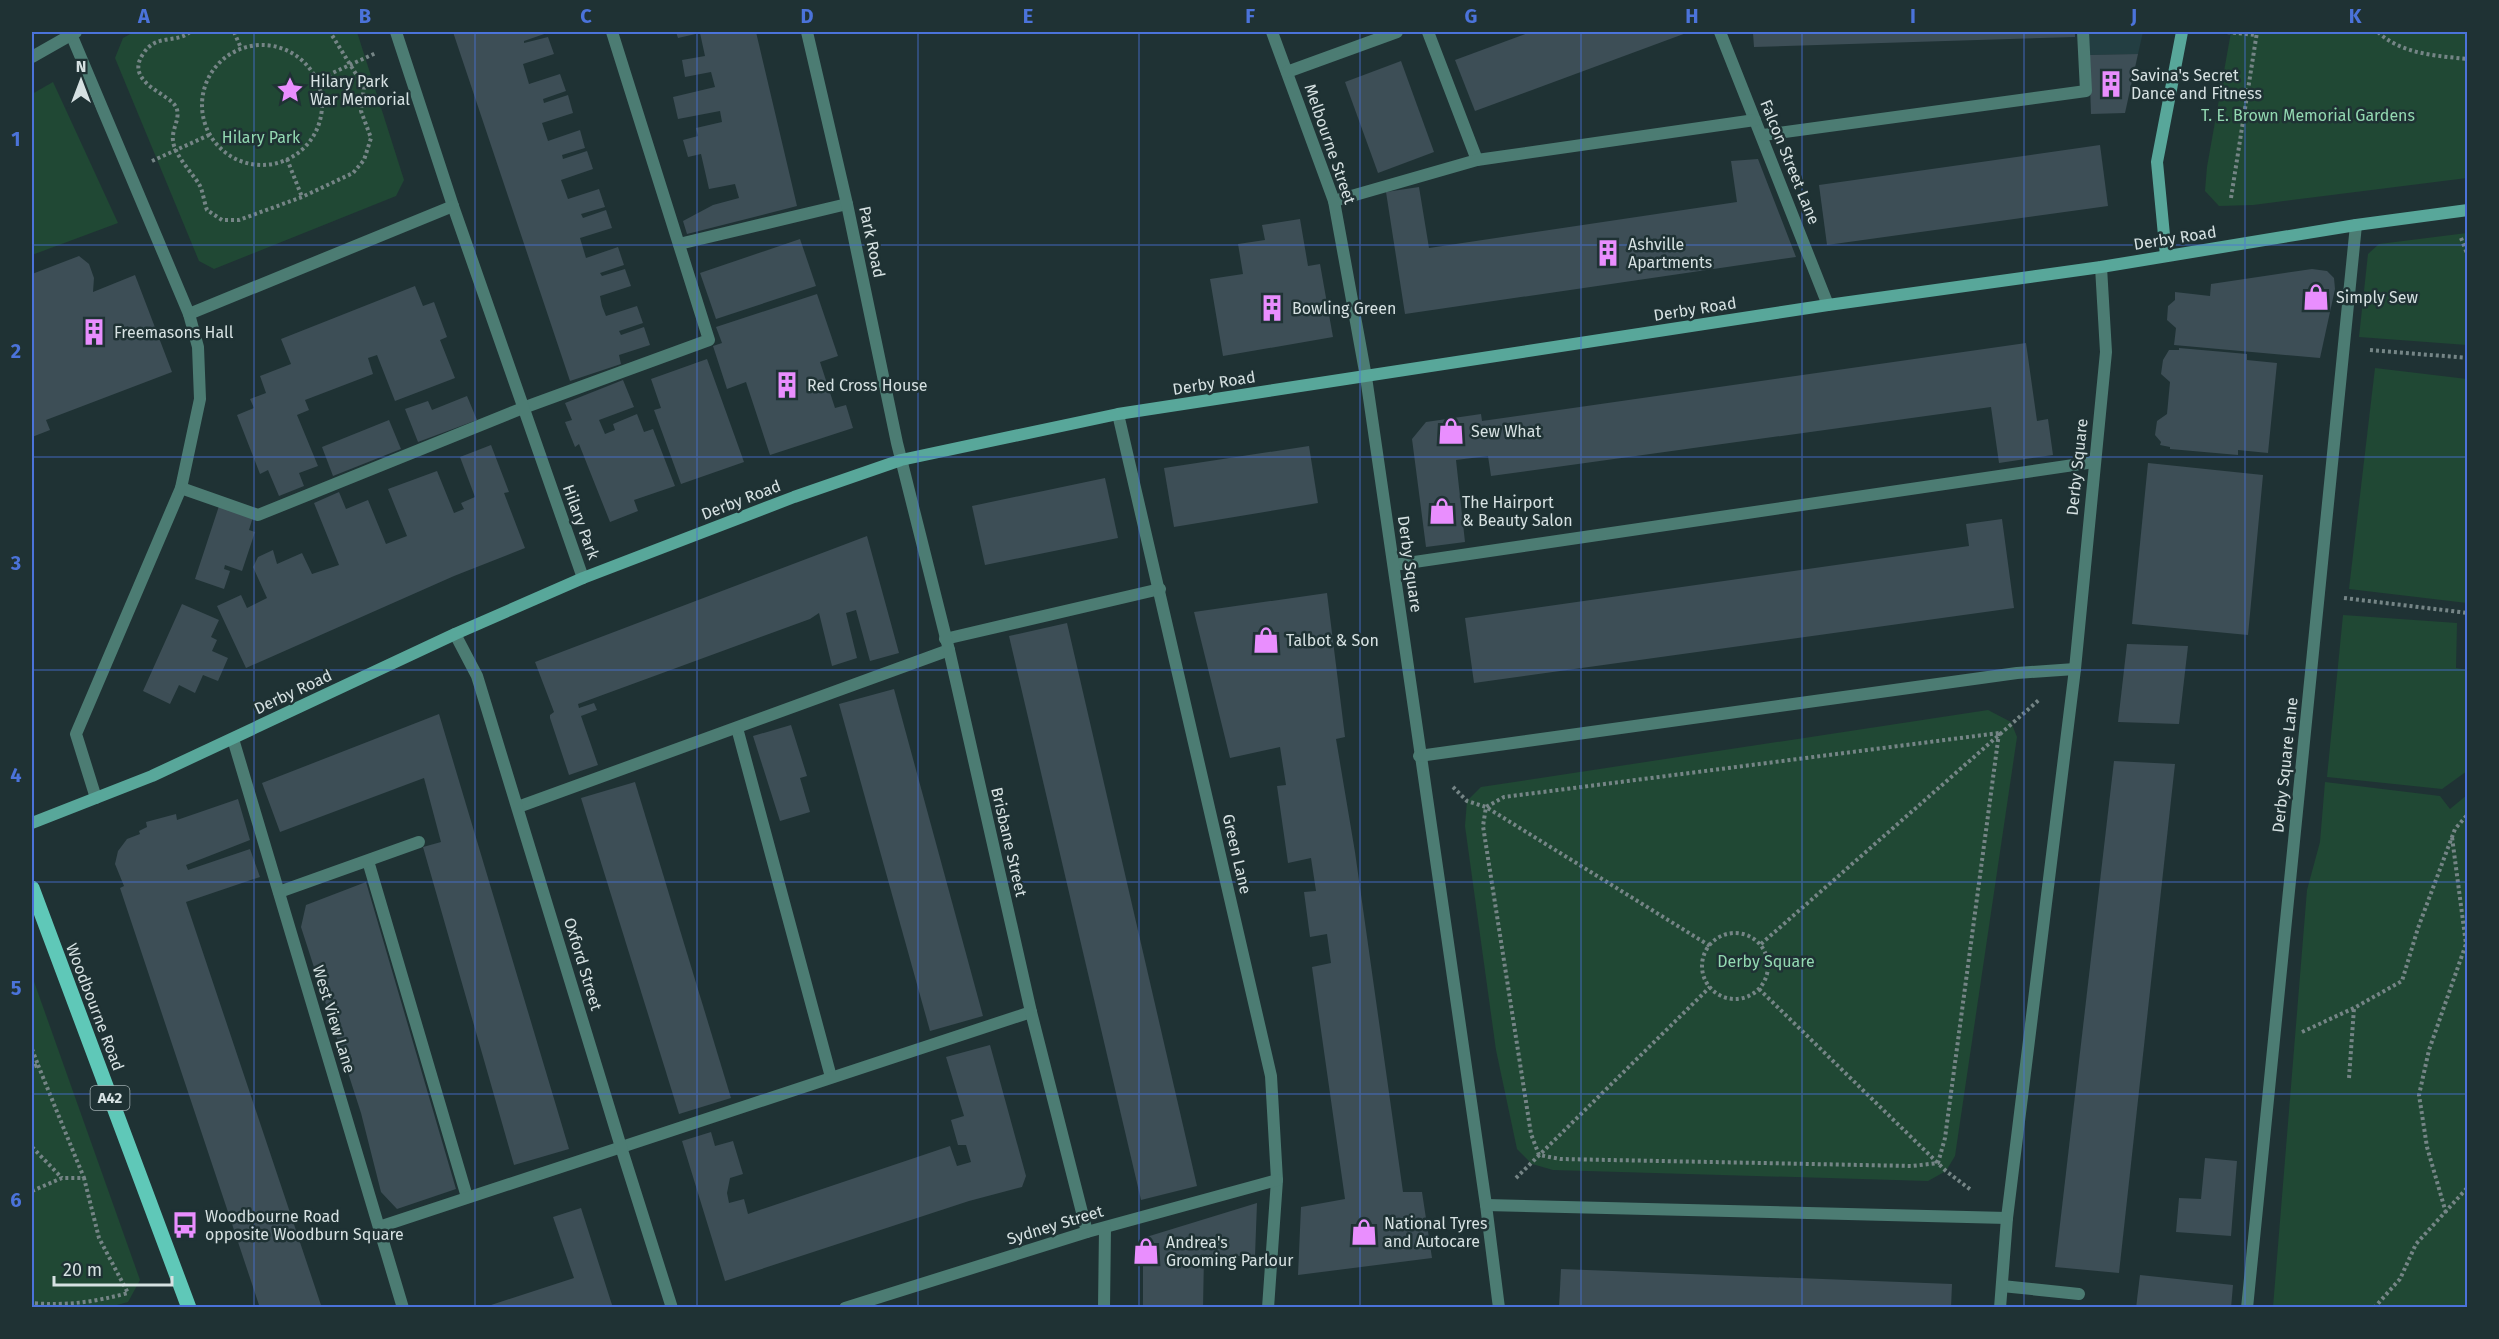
<svg xmlns="http://www.w3.org/2000/svg" width="2499" height="1339" font-family="'Fira Sans',sans-serif">
<style>
.built{fill:#233e42}
.green{fill:#204834}
.building{fill:#3d4e56}
.lines{fill:none;stroke-linecap:round;stroke-linejoin:round}
.path{stroke:#758586;stroke-width:4;stroke-dasharray:3 3;stroke-linecap:butt}
.lane{stroke:#4c7c73;stroke-width:12}
.street{stroke:#4c7c73;stroke-width:12}
.secondary{stroke:#58a79a;stroke-width:12}
.primary{stroke:#5fc8b8;stroke-width:15}
.grid{fill:none;stroke:#4b73da;stroke-width:1.5;stroke-opacity:0.55}
.labels{text-anchor:middle;dominant-baseline:central;stroke-width:5;stroke-linejoin:round;paint-order:stroke}
.shield{fill:#1f3234;stroke:#9facae;stroke-width:1.5}
.shield-label{font-size:15px;font-weight:bold;fill:#d6e1e2}
.poi-label{font-size:16px;fill:#d6e1e2;stroke:#1f3234;text-anchor:start}
.park-label{font-size:16px;fill:#93d9b2;stroke:#1f3234}
.street-label{font-size:16px;fill:#d6e1e2;stroke:#1f3234}
.neatline{fill:none;stroke:#4b73da;stroke-width:2}
.grid-label{font-size:20px;text-anchor:middle;font-weight:bold;fill:#4b73da}
</style>
<rect width="100%" height="100%" fill="#1f3234"/>
<polygon class="built" points="2089,32 2143,32 2138,54 2089,55"/>
<g class="green">
<polygon points="134,32 357,32 404,180 396,196 214,269 199,261 115,58 123,38"/>
<polygon points="2231,32 2467,32 2467,178 2253,205 2219,206 2205,191 2207,167"/>
<polygon points="53,82 118,223 32,255 32,94"/>
<polygon points="2467,233 2467,345 2359,337 2368,254 2379,244"/>
<polygon points="2375,368 2467,379 2467,603 2349,589"/>
<polygon points="2343,615 2457,623 2456,668 2467,670 2467,771 2442,789 2327,777"/>
<polygon points="1988,710 2011,722 2017,737 1955,1156 1946,1171 1928,1181 1553,1170 1532,1164 1517,1149 1496,1050 1465,826 1467,801 1481,787"/>
<polygon points="2325,782 2440,796 2450,809 2467,795 2467,1307 2273,1307 2307,890 2320,842"/>
<polygon points="32,976 140,1280 128,1302 106,1308 32,1307"/>
</g>
<g class="building">
<polygon points="453,32 550,32 524,41 524,43 548,37 554,54 523,64 529,84 560,74 566,91 543,99 544,103 568,95 573,113 542,123 548,141 580,130 585,148 562,155 563,159 587,151 593,169 561,180 564,188 568,199 599,189 605,207 581,214 583,218 606,210 612,228 580,238 586,258 618,247 624,265 600,273 602,276 625,269 631,286 600,296 602,306 606,316 637,306 643,323 619,331 621,335 644,327 650,345 619,355 621,364 570,381"/>
<polygon points="676,32 756,32 797,206 687,234 683,221 713,205 739,198 735,184 709,189 701,154 688,157 683,140 698,136 696,128 722,122 720,111 678,119 673,97 715,87 711,72 685,77 682,60 705,56 700,33 678,38"/>
<polygon points="1531,32 1689,32 1475,111 1455,60"/>
<polygon points="1738,32 2075,32 2075,37 1754,47 1753,33 1739,34"/>
<polygon points="2138,54 2125,113 2091,114 2089,55"/>
<polygon points="1401,61 1434,152 1378,173 1345,82"/>
<polygon points="2100,145 2108,206 1827,245 1819,185"/>
<polygon points="1758,159 1796,257 1405,314 1386,192 1419,187 1429,248 1737,202 1731,161"/>
<polygon points="1300,219 1308,266 1320,264 1333,337 1223,356 1210,279 1243,274 1238,244 1265,240 1262,225"/>
<polygon points="800,239 816,286 716,319 700,273"/>
<polygon points="79,256 89,264 94,278 93,292 135,275 172,372 46,420 50,430 32,437 32,274"/>
<polygon points="2312,269 2327,271 2334,278 2335,289 2320,358 2174,345 2176,328 2167,320 2168,306 2175,300 2175,292 2210,296 2211,284"/>
<polygon points="415,286 423,306 434,302 447,337 440,340 455,378 395,401 377,355 368,358 373,374 305,400 309,410 297,415 318,466 299,473 304,486 279,496 268,470 260,474 237,415 254,408 250,399 266,393 260,376 291,364 281,339"/>
<polygon points="817,294 838,356 820,362 835,408 846,405 853,428 770,455 746,382 727,389 713,346 722,343 716,327"/>
<polygon points="2026,343 2037,421 2048,419 2053,455 1999,463 1991,407 1491,476 1488,456 1456,460 1465,542 1426,547 1412,439 1426,422 1481,414 1482,421"/>
<polygon points="2179,348 2247,354 2247,360 2277,363 2268,453 2238,450 2238,455 2170,449 2170,447 2160,445 2161,442 2155,435 2157,421 2167,414 2170,382 2161,374 2163,360 2169,350 2179,350"/>
<polygon points="707,359 744,462 681,484 654,410 661,408 651,379"/>
<polygon points="623,380 634,407 599,420 605,434 615,430 613,424 637,414 644,432 653,429 675,486 634,500 638,511 610,522 579,444 575,447 565,422 572,420 565,403"/>
<polygon points="467,396 477,420 418,442 405,409 428,401 432,410"/>
<polygon points="389,420 401,449 333,476 322,447"/>
<polygon points="491,445 509,492 504,493 525,548 454,576 246,668 217,606 241,595 247,608 267,598 253,567 258,557 273,550 277,564 302,553 312,574 339,565 314,503 339,492 346,509 368,500 386,544 407,536 388,489 437,471 454,513 464,509 461,503 475,497 460,457"/>
<polygon points="1309,446 1318,503 1174,527 1164,468"/>
<polygon points="2148,463 2263,475 2248,635 2132,624"/>
<polygon points="1105,478 1118,538 985,565 972,506"/>
<polygon points="219,506 253,517 249,530 255,532 242,571 225,565 224,569 230,571 224,589 195,579"/>
<polygon points="2002,519 2014,608 1474,683 1465,618 1969,546 1966,524"/>
<polygon points="867,536 899,653 870,661 856,610 846,613 857,658 832,666 819,613 810,619 578,704 579,708 594,703 597,710 581,716 598,765 569,775 550,718 550,715 554,712 535,662"/>
<polygon points="1327,593 1345,737 1336,739 1355,852 1403,1192 1422,1192 1432,1258 1298,1275 1301,1207 1345,1199 1312,967 1331,963 1327,934 1310,937 1304,892 1316,891 1311,858 1288,863 1277,786 1286,785 1280,747 1230,758 1194,612"/>
<polygon points="182,604 219,620 211,637 217,640 212,651 228,658 218,681 203,675 195,693 179,685 170,704 143,691"/>
<polygon points="1067,623 1197,1186 1141,1200 1009,636"/>
<polygon points="2127,644 2188,646 2179,724 2118,722"/>
<polygon points="894,689 983,1016 930,1031 839,704"/>
<polygon points="439,714 569,1149 514,1165 423,847 441,842 424,778 280,832 262,783"/>
<polygon points="791,725 807,776 800,778 810,812 780,821 753,736"/>
<polygon points="2114,761 2175,764 2119,1273 2055,1267"/>
<polygon points="635,782 731,1098 679,1114 581,798"/>
<polygon points="238,799 250,840 186,865 188,870 250,849 260,877 186,902 322,1308 260,1308 120,888 124,886 115,864 118,851 127,839 140,834 139,831 147,827 146,822 176,814 177,820"/>
<polygon points="366,882 456,1189 397,1209 381,1192 361,1113 301,927 306,905"/>
<polygon points="990,1045 1026,1176 1022,1187 969,1201 725,1281 682,1141 711,1132 715,1146 733,1141 743,1174 730,1178 727,1193 729,1203 744,1199 748,1214 950,1146 957,1166 971,1162 966,1145 958,1145 951,1120 964,1116 946,1057"/>
<polygon points="2205,1158 2237,1161 2231,1236 2176,1232 2179,1198 2201,1199"/>
<polygon points="1257,1203 1255,1256 1204,1256 1203,1308 1143,1308 1143,1238"/>
<polygon points="581,1208 613,1308 482,1308 574,1278 553,1217"/>
<polygon points="1561,1269 1952,1284 1951,1308 1559,1308"/>
<polygon points="2140,1275 2233,1285 2231,1308 2136,1308"/>
</g>
<g class="lines">
<g class="path">
<path d="M190,32C176,44 156,33 143,54C126,79 160,91 172,102C185,114 171,127 173,141C174,154 192,173 199,184C203,191 204,202 207,210L222,220H239L302,197L353,173L364,160L371,138L361,111L364,87L330,32"/>
<polyline points="234,32 241,48"/>
<polyline points="2227,32 2256,35"/>
<path d="M2378,32C2401,54 2437,56 2468,59"/>
<circle cx="262" cy="105" r="60"/>
<polyline points="317,80 376,53"/>
<polyline points="287,159 302,197"/>
<polyline points="152,161 209,135"/>
<polyline points="2231,198 2257,32"/>
<polyline points="2461,238 2468,256"/>
<polyline points="2370,350 2468,358"/>
<polyline points="2344,598 2468,613"/>
<polygon points="1999,733 1945,1138 1938,1163 1912,1166 1560,1159 1539,1155 1531,1134 1483,826 1486,807 1504,797"/>
<polyline points="1453,787 1467,801 1486,807 1710,946"/>
<circle cx="1735" cy="966" r="33"/>
<polyline points="1761,944 2040,699"/>
<polyline points="1759,989 1946,1171 1971,1190"/>
<polyline points="2302,1032 2354,1008 2402,981 2418,928 2455,829 2468,814"/>
<polyline points="32,1049 38,1065 32,1067"/>
<polyline points="38,1065 84,1178"/>
<polyline points="2349,1078 2354,1008"/>
<polyline points="32,1147 62,1178"/>
<polyline points="1516,1178 1710,987"/>
<path d="M32,1191L62,1178H84L99,1238L128,1293C94,1302 67,1306 32,1303"/>
<polyline points="2446,1213 2427,1147 2419,1095 2429,1050 2466,944 2452,837"/>
<polyline points="2374,1308 2400,1279 2416,1244 2468,1187"/>
</g>
<g class="lane">
<polyline points="1428,32 1477,160"/>
<polyline points="1720,32 1828,305"/>
<polyline points="1763,135 2086,91 2083,32"/>
<polyline points="1334,201 1477,160 1755,120"/>
<polyline points="679,244 847,204"/>
<polyline points="181,488 258,515 523,408 709,340 612,32"/>
<polyline points="1394,565 2094,462"/>
<polyline points="945,639 1160,589"/>
<polyline points="737,728 831,1077"/>
<polyline points="233,739 403,1308"/>
<polyline points="518,807 949,650"/>
<polyline points="368,861 467,1197"/>
<polyline points="279,892 419,842"/>
<polyline points="379,1227 1031,1012"/>
<polyline points="2002,1286 2079,1294"/>
<polyline points="2247,1308 2356,225"/>
</g>
<g class="street">
<polyline points="396,32 453,206 583,578"/>
<polyline points="807,32 847,204 897,443 949,650 1031,1012 1087,1232"/>
<polyline points="1272,32 1334,201 1366,377 1486,1205 1499,1308"/>
<polyline points="71,34 189,314 453,206"/>
<polyline points="32,57 76,32"/>
<polyline points="1287,72 1397,32"/>
<polyline points="1118,414 1271,1076 1277,1180 1268,1308"/>
<polyline points="455,634 477,676 621,1147 672,1308"/>
<polyline points="1419,756 2017,673 2075,669"/>
<polyline points="96,798 76,734 181,488 200,399 198,347 189,314"/>
<polyline points="1486,1205 2007,1218"/>
<polyline points="845,1308 1087,1232 1277,1180"/>
<polyline points="1104,1308 1105,1228"/>
<polyline points="2000,1308 2007,1218 2075,669 2106,352 2101,267"/>
</g>
<g class="secondary">
<polyline points="2166,256 2157,162 2182,32"/>
<polyline points="32,823 152,776 455,634 583,578 794,497 901,460 1118,414 1828,305 2101,267 2356,225 2468,210"/>
</g>
<polyline class="primary" points="32,888 189,1308"/>
</g>
<path class="grid" d="M254,32V1308M475,32V1308M697,32V1308M918,32V1308M1139,32V1308M1360,32V1308M1581,32V1308M1802,32V1308M2024,32V1308M2245,32V1308M32,245H2468M32,457H2468M32,670H2468M32,882H2468M32,1094H2468"/>
<defs>
<symbol id="building-bare" viewBox="-9 -9 18 18"><path d="M-4-6H4V6H1V3H-1V6H-4ZM-2.5-4.3h1.7v1.8h-1.7ZM.8-4.3h1.7v1.8H.8ZM-2.5-1h1.7V.8h-1.7ZM.8-1h1.7V.8H.8Z" fill="#e98efe" stroke="#1f3234" stroke-width="2.5" paint-order="stroke"/></symbol>
<symbol id="sight-bare" viewBox="-9 -9 18 18"><path d="M0-6L1.8-2.2L6-1.7L2.9 1.2L3.7 5.4L0 3.3L-3.7 5.4L-2.9 1.2L-6-1.7L-1.8-2.2Z" fill="#e98efe" stroke="#1f3234" stroke-width="2.5" paint-order="stroke"/></symbol>
<symbol id="shop-bare" viewBox="-9 -9 18 18"><path d="M-5-2.5h2.3a2.7 3.5 0 0 1 5.4 0H5L5.5 6h-11ZM-1.5-2.5h3a1.5 2.3 0 0 0-3 0Z" fill="#e98efe" stroke="#1f3234" stroke-width="2.5" paint-order="stroke"/></symbol>
<symbol id="bus-bare" viewBox="-9 -9 18 18"><path d="M-5-6H5V4H4V6H2V4H-2V6H-4V4H-5ZM-3.5-4V0h7V-4ZM-3.5 1.2v1.5H-2V1.2ZM2 1.2v1.5H3.5V1.2Z" fill="#e98efe" stroke="#1f3234" stroke-width="2.5" paint-order="stroke"/></symbol>
</defs>
<g fill-rule="evenodd">
<use href="#building-bare" x="2092" y="65" width="38" height="38"/>
<use href="#sight-bare" x="271" y="71" width="38" height="38"/>
<use href="#building-bare" x="1589" y="234" width="38" height="38"/>
<use href="#shop-bare" x="2297" y="278" width="38" height="38"/>
<use href="#building-bare" x="1253" y="289" width="38" height="38"/>
<use href="#building-bare" x="75" y="313" width="38" height="38"/>
<use href="#building-bare" x="768" y="366" width="38" height="38"/>
<use href="#shop-bare" x="1432" y="412" width="38" height="38"/>
<use href="#shop-bare" x="1423" y="492" width="38" height="38"/>
<use href="#shop-bare" x="1247" y="621" width="38" height="38"/>
<use href="#bus-bare" x="166" y="1206" width="38" height="38"/>
<use href="#shop-bare" x="1345" y="1213" width="38" height="38"/>
<use href="#shop-bare" x="1127" y="1232" width="38" height="38"/>
</g>
<g class="labels">
<rect class="shield" x="90.5" y="1086" width="39" height="24" rx="4.5"/>
<g class="shield-label">
<text x="110" y="1098">A42</text>
</g>
<g class="poi-label">
<text x="2131" y="75">Savina's Secret<tspan x="2131" dy="18">Dance and Fitness</tspan></text>
<text x="310" y="81">Hilary Park<tspan x="310" dy="18">War Memorial</tspan></text>
<text x="1628" y="244">Ashville<tspan x="1628" dy="18">Apartments</tspan></text>
<text x="2336" y="297">Simply Sew</text>
<text x="1292" y="308">Bowling Green</text>
<text x="114" y="332">Freemasons Hall</text>
<text x="807" y="385">Red Cross House</text>
<text x="1471" y="431">Sew What</text>
<text x="1462" y="502">The Hairport<tspan x="1462" dy="18">&amp; Beauty Salon</tspan></text>
<text x="1286" y="640">Talbot &amp; Son</text>
<text x="205" y="1216">Woodbourne Road<tspan x="205" dy="18">opposite Woodburn Square</tspan></text>
<text x="1384" y="1223">National Tyres<tspan x="1384" dy="18">and Autocare</tspan></text>
<text x="1166" y="1242">Andrea's<tspan x="1166" dy="18">Grooming Parlour</tspan></text>
</g>
<g class="park-label">
<text x="2308" y="115">T. E. Brown Memorial Gardens</text>
<text x="261" y="137">Hilary Park</text>
<text x="1766" y="961">Derby Square</text>
</g>
<g class="street-label">
<text transform="translate(1330 144) rotate(71)">Melbourne Street</text>
<text transform="translate(1790 162) rotate(68)">Falcon Street Lane</text>
<text transform="translate(2175 238) rotate(-9)">Derby Road</text>
<text transform="translate(872 242) rotate(78)">Park Road</text>
<text transform="translate(1695 309) rotate(-9)">Derby Road</text>
<text transform="translate(1214 383) rotate(-9)">Derby Road</text>
<text transform="translate(2077 467) rotate(-84)">Derby Square</text>
<text transform="translate(741 500) rotate(-21)">Derby Road</text>
<text transform="translate(581 522) rotate(70)">Hilary Park</text>
<text transform="translate(1410 564) rotate(82)">Derby Square</text>
<text transform="translate(293 692) rotate(-25)">Derby Road</text>
<text transform="translate(2285 765) rotate(-84)">Derby Square Lane</text>
<text transform="translate(1009 842) rotate(77)">Brisbane Street</text>
<text transform="translate(1237 854) rotate(77)">Green Lane</text>
<text transform="translate(583 964) rotate(73)">Oxford Street</text>
<text transform="translate(95 1007) rotate(69)">Woodbourne Road</text>
<text transform="translate(334 1019) rotate(73)">West View Lane</text>
<text transform="translate(1055 1225) rotate(-17)">Sydney Street</text>
</g>
</g>
<rect width="2499" height="1339" fill="none" stroke="#1f3234" stroke-width="66"/>
<g transform="translate(81 81)" stroke="#1f3234" stroke-width="4.5" paint-order="stroke">
<path d="M0-4.5L10 22L0 15L-10 22Z" fill="#d6e1e2"/>
<text y="-9" font-size="16" font-weight="bold" text-anchor="middle" fill="#d6e1e2">N</text>
</g>
<path d="M54 1276v9h118v-9" fill="none" stroke="#d6e1e2" stroke-width="3"/>
<text x="63" y="1276" font-size="18" fill="#d6e1e2" stroke="#1f3234" stroke-width="4.5" paint-order="stroke">20 m</text>
<rect x="33" y="33" width="2433" height="1273" class="neatline"/>
<g class="grid-label">
<text x="144" y="23">A</text>
<text x="365" y="23">B</text>
<text x="586" y="23">C</text>
<text x="807" y="23">D</text>
<text x="1028" y="23">E</text>
<text x="1250" y="23">F</text>
<text x="1471" y="23">G</text>
<text x="1692" y="23">H</text>
<text x="1913" y="23">I</text>
<text x="2134" y="23">J</text>
<text x="2355" y="23">K</text>
<text x="16" y="146">1</text>
<text x="16" y="358">2</text>
<text x="16" y="570">3</text>
<text x="16" y="782">4</text>
<text x="16" y="995">5</text>
<text x="16" y="1207">6</text>
</g>
</svg>
